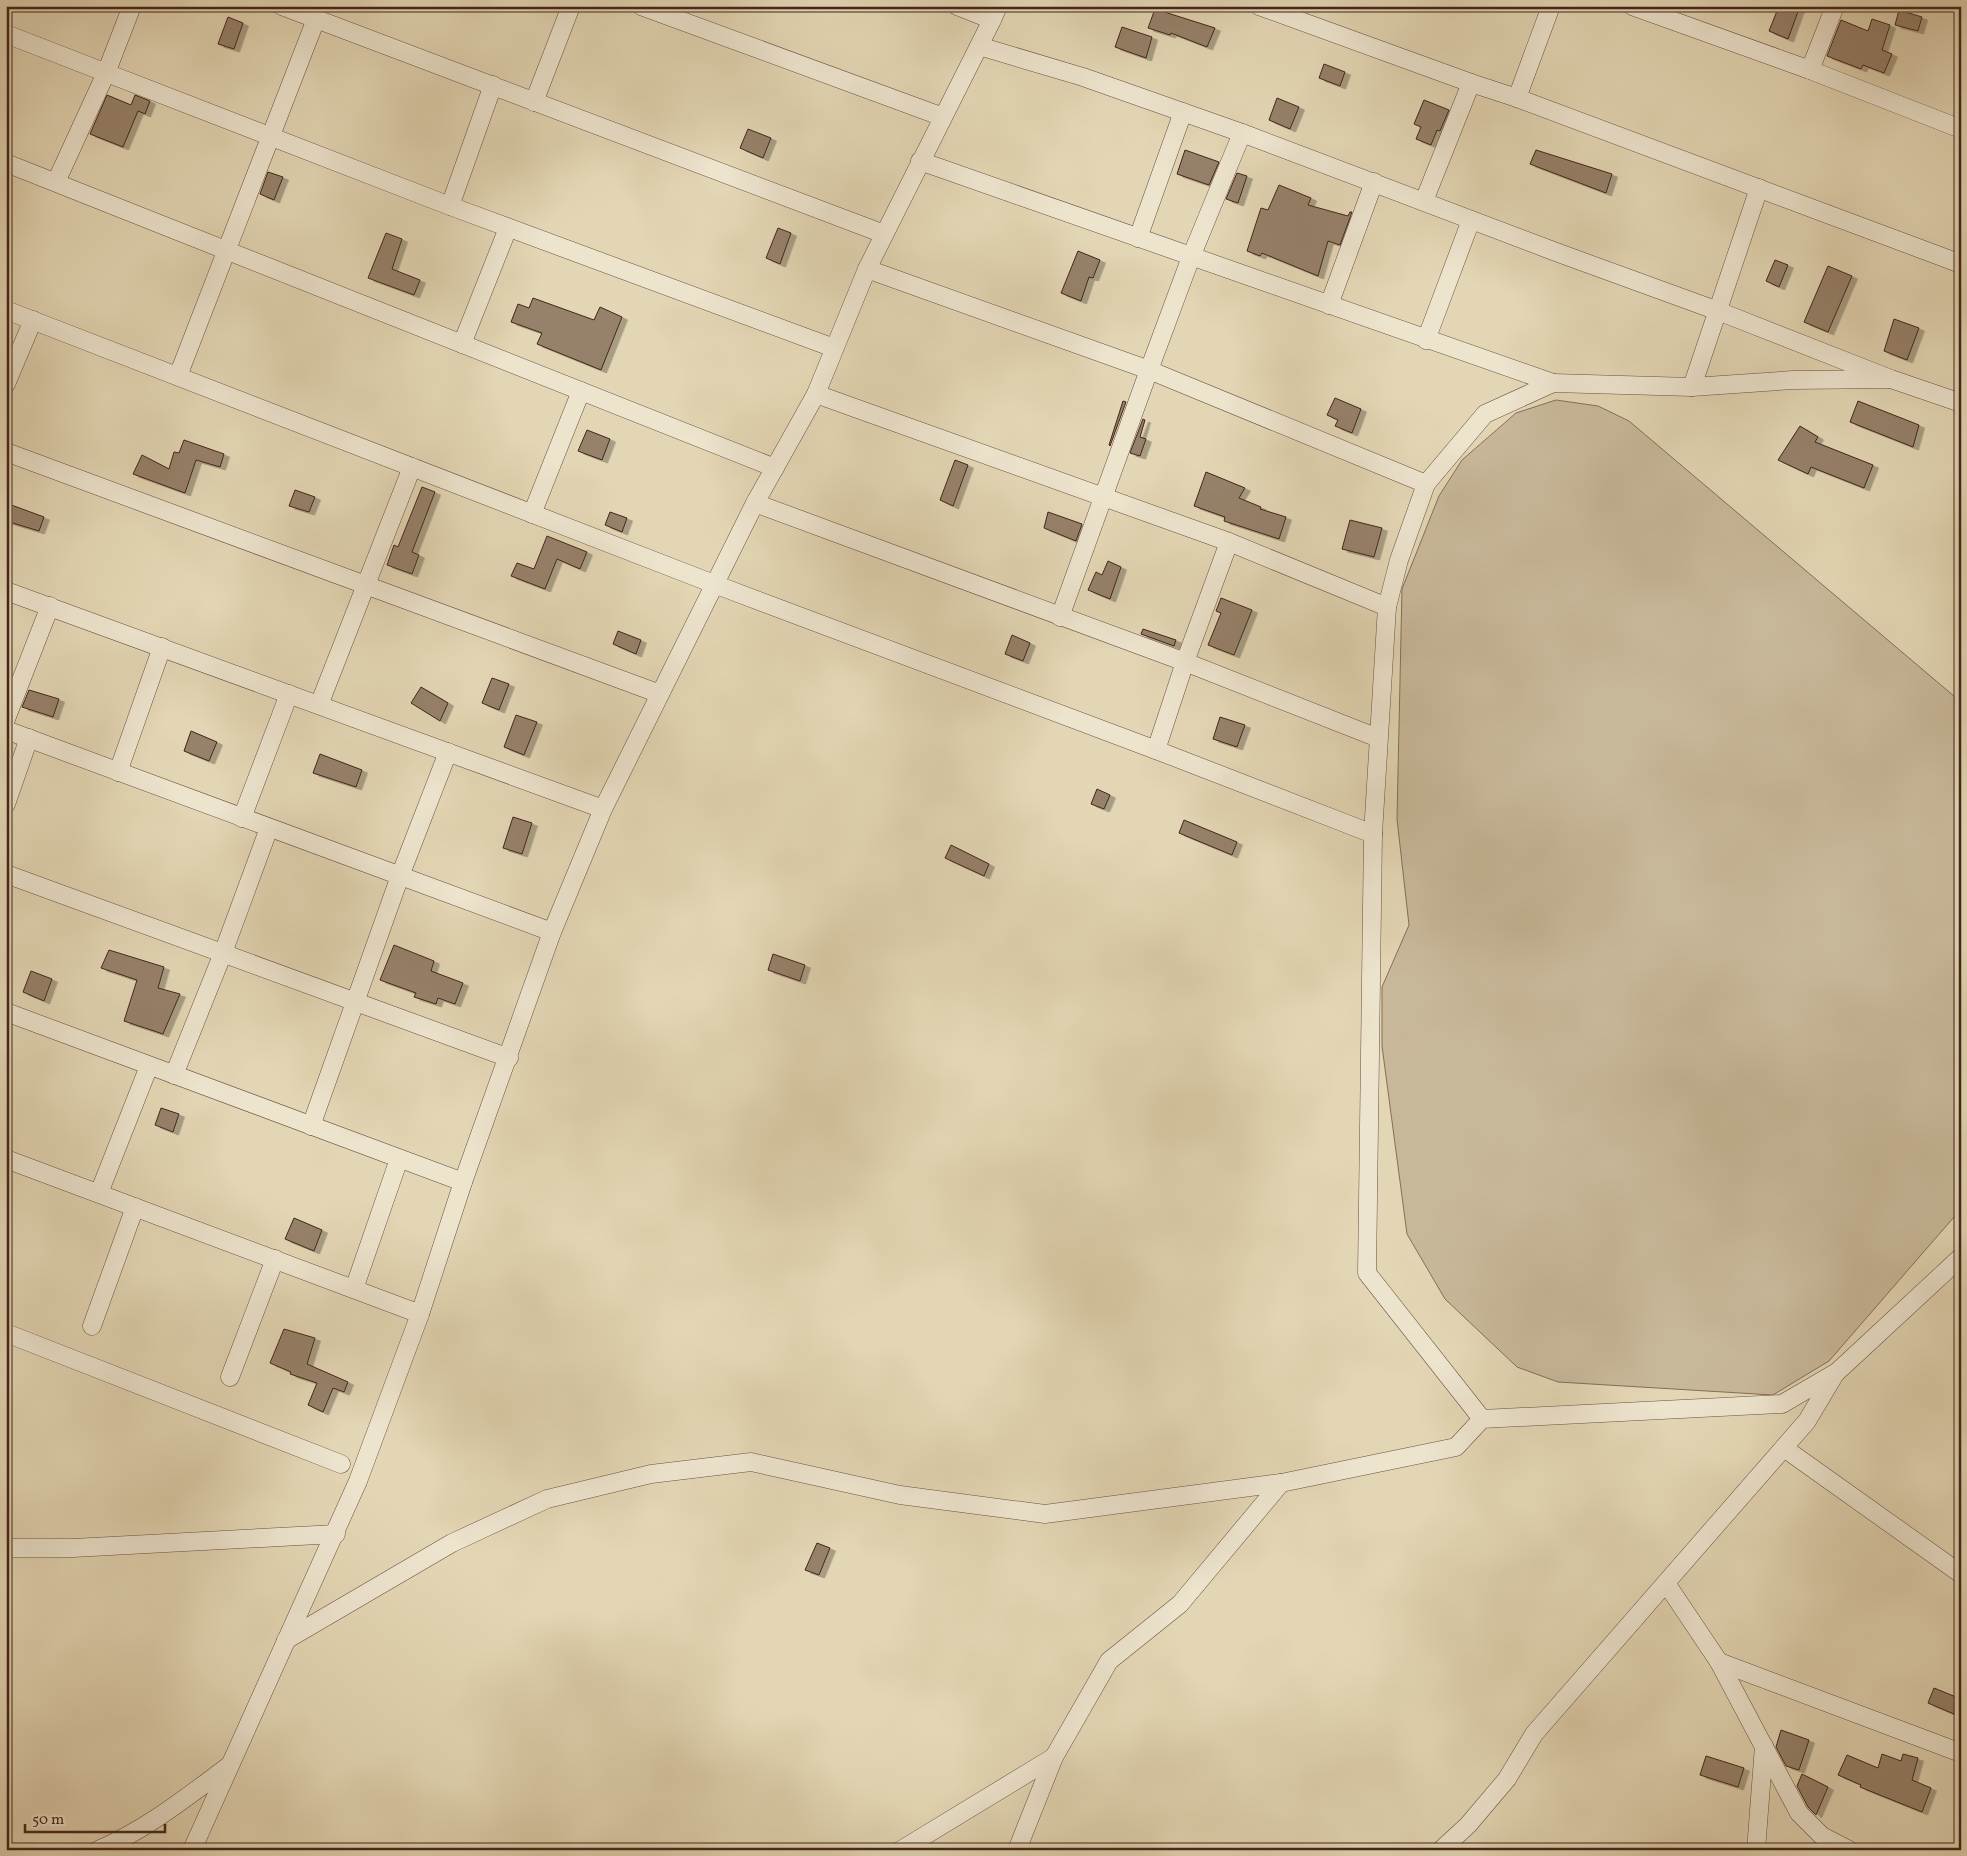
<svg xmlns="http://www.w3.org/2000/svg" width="1967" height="1856" font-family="Vollkorn,serif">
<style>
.green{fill:#c8b89a;stroke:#856e5a}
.building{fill:#96816a;stroke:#42251a;filter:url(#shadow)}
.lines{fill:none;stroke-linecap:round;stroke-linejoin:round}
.street-casing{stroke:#6a5140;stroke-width:19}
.street{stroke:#ede4ce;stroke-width:18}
</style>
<defs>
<filter id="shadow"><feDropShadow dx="5.5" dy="3" stdDeviation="0" flood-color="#0004"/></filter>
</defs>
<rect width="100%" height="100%" fill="#e3d6b4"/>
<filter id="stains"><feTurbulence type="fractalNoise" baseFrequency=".004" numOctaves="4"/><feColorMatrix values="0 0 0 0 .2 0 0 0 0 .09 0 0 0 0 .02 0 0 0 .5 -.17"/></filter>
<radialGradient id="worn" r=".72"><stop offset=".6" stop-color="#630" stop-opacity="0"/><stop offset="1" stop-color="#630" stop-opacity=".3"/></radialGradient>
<polygon class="green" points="1556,400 1598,406 1629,421 1961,702 1961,1209 1829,1361 1773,1395 1558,1382 1517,1367 1445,1299 1407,1234 1382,1046 1382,987 1409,925 1397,819 1402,589 1439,496 1462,460 1516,413"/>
<g class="building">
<polygon points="1779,6 1800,6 1788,39 1769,31"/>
<polygon points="1155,9 1215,28 1207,47 1171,33 1170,35 1148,28"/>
<polygon points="1899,10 1922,17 1918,31 1895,25"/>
<polygon points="228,17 243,23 234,49 218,44"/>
<polygon points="1872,19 1890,25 1882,50 1892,54 1884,73 1863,65 1861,69 1827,56 1841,20 1868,31"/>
<polygon points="1122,27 1152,37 1146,58 1115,47"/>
<polygon points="1324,64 1345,72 1340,86 1319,78"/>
<polygon points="107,95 131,105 135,95 150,101 145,114 138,111 123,147 90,134"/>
<polygon points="1277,98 1299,107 1290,129 1269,120"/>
<polygon points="1424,100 1449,110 1440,131 1437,130 1431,145 1416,139 1421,127 1414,124"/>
<polygon points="748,129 771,138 763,158 740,148"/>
<polygon points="1185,150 1219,162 1209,185 1177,174"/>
<polygon points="1536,150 1612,174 1606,193 1530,164"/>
<polygon points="268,172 283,177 274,200 260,194"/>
<polygon points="1237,173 1247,176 1238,203 1226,199"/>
<polygon points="1279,185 1311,198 1308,205 1348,216 1350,212 1352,212 1340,245 1328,241 1318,276 1262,253 1260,256 1247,251 1261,208 1268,210"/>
<polygon points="778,228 791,233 780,264 766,258"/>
<polygon points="386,233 402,239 392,269 420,280 414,295 368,278"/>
<polygon points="1078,251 1100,260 1093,278 1089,277 1081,301 1061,293"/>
<polygon points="1775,260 1788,265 1779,287 1766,281"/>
<polygon points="1828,266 1852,276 1828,332 1804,322"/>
<polygon points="533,298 594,320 600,307 622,317 601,370 537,344 542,333 511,322 518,304 529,308"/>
<polygon points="1894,319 1919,328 1907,360 1884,351"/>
<polygon points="1335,398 1361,409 1352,433 1335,426 1338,420 1327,415"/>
<polygon points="1123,401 1126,402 1110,446 1109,445"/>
<polygon points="1858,401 1919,425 1913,447 1850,422"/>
<polygon points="1143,419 1145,420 1140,437 1146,439 1140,456 1130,453"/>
<polygon points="1800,426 1818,437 1815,442 1873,465 1864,488 1811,467 1808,474 1778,460"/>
<polygon points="587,430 610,439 602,460 578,451"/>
<polygon points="184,440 224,454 220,467 196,460 185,493 133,474 142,455 169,469 174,452 179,453"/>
<polygon points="955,460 968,465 953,506 940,500"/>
<polygon points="1206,472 1245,488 1239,498 1261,507 1260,509 1286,517 1279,539 1224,521 1225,517 1194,506"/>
<polygon points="422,487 435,492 412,552 419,555 412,574 387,565 394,545 398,547"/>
<polygon points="295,490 315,497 309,512 289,506"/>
<polygon points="6,503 44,517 39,531 6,521"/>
<polygon points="610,512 627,518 622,532 605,525"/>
<polygon points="1048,512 1082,524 1076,541 1044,528"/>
<polygon points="1350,520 1382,528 1374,557 1342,549"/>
<polygon points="547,536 587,552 580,569 557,559 545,589 511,576 517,563 534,569"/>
<polygon points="1108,561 1121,567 1110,599 1088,590 1096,572 1102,575"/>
<polygon points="1221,598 1252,610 1234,655 1208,645 1221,613 1216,611"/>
<polygon points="1143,629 1176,640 1174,646 1141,634"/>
<polygon points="618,631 641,640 636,654 613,644"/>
<polygon points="1012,635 1030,643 1023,661 1005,654"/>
<polygon points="492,678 509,684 499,710 482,703"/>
<polygon points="421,687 448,703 440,721 411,703"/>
<polygon points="29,690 59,699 53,717 22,707"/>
<polygon points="516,715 537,722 524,755 504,747"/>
<polygon points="1220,717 1245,725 1237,747 1213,739"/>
<polygon points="191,731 217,742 209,761 184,751"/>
<polygon points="320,754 362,770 356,787 313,773"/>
<polygon points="1097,789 1110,795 1104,809 1091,804"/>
<polygon points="513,817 532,823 522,854 503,848"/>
<polygon points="1184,820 1237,842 1232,855 1179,833"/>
<polygon points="951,845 989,864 984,876 945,858"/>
<polygon points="394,945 434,961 431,971 463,983 455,1004 438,998 436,1004 414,997 416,993 380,980"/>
<polygon points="109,950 164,967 158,988 180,994 163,1034 124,1021 137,980 101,968"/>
<polygon points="773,954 805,965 800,981 768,970"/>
<polygon points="31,971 52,979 44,1001 23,992"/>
<polygon points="161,1108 179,1114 173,1132 155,1125"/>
<polygon points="294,1218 322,1230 314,1251 285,1239"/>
<polygon points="284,1329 315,1338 307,1364 348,1382 344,1392 333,1388 323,1412 308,1405 317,1383 290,1374 291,1372 270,1363"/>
<polygon points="817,1543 830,1548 819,1575 805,1570"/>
<polygon points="1934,1688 1961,1699 1961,1717 1928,1703"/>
<polygon points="1781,1730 1809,1740 1799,1770 1786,1766 1776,1747"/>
<polygon points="1882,1754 1901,1761 1903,1754 1918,1758 1912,1780 1931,1788 1922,1812 1860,1787 1861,1785 1838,1775 1847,1755 1878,1768"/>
<polygon points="1706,1756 1744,1768 1738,1787 1700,1775"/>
<polygon points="1802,1774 1828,1787 1816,1815 1808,1807 1797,1786"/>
</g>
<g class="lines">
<defs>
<g id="street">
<polyline points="282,6 884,234"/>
<polyline points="641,6 943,117"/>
<polyline points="957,6 992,20"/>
<polyline points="1259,6 1471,83 1517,98 1961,264"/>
<polyline points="1632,6 1810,70 1961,129"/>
<polyline points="6,34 450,206 834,348"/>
<polyline points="979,46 1083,77 1242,133 1556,252 1718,311 1891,379 1961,403"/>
<polyline points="1810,70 1835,6"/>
<polyline points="1517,98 1551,6"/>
<polyline points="534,102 571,6"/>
<polyline points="920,161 1553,383"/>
<polyline points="6,163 775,468"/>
<polyline points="56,182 106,73 132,6"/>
<polyline points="1424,201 1471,83"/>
<polyline points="450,206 493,85"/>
<polyline points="1138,238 1183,112"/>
<polyline points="867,269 1149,370 1426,484"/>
<polyline points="1329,305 1374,182"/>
<polyline points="6,310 714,584 1156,750 1373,834"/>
<polyline points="1426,340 1471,220"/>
<polyline points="462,344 508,228"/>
<polyline points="178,376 316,19"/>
<polyline points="6,384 33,320"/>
<polyline points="1692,387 1759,188"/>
<polyline points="816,394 1229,542 1387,607"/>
<polyline points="6,452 660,694"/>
<polyline points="755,503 1185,662 1378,738"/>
<polyline points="532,514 581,391"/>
<polyline points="6,591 603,809"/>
<polyline points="1060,617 1149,370 1191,257 1242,133"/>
<polyline points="319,705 412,467"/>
<polyline points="6,719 50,606"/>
<polyline points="6,730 552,932"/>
<polyline points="1156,750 1185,662 1229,542"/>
<polyline points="118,772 162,647"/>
<polyline points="6,804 29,738"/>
<polyline points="242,818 289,694"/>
<polyline points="6,874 509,1058"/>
<polyline points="6,1012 463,1182"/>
<polyline points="174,1075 223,953 269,828"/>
<polyline points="311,1126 400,876 448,752"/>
<polyline points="6,1159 420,1314"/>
<polyline points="99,1193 149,1066"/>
<polyline points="354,1289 399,1159"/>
<polyline points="92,1326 135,1207"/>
<polyline points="6,1333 341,1464"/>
<polyline points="230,1377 275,1259"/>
<polyline points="1482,1419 1367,1273 1373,834 1387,607 1399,560 1426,484 1485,414 1553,383 1692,387 1793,380 1891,379"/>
<polyline points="1784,1448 1961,1574"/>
<polyline points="6,1548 73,1548 336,1534"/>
<polyline points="1666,1583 1719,1662 1799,1813 1822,1836 1849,1850"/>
<polyline points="286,1640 452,1543 547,1499 651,1474 751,1462 900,1495 1045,1514 1281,1483 1456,1447 1482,1419 1782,1404 1837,1372 1961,1257"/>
<polyline points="1719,1662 1961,1753"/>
<path d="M98,1850C146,1830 188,1796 230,1765"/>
<polyline points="192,1850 358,1481 420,1314 463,1182 552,932 603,809 755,503 816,394 867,269 992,20 998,6"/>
<polyline points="901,1850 1054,1757"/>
<polyline points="1017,1850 1054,1757 1109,1661 1180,1604 1281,1483"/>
<polyline points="1441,1850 1468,1825 1507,1779 1534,1734 1807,1421 1835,1374"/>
<polyline points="1756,1850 1764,1746"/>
</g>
</defs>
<use href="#street" class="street-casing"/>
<use href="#street" class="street"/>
</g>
<rect width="1967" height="1856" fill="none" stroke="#e3d6b4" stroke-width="25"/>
<rect x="8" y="8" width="1952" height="1841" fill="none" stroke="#42251a" stroke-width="2.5"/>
<rect x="12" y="12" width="1942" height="1831" fill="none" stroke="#42251a"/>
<path d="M25 1824v8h140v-8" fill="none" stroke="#42251a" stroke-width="2.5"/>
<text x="32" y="1824" font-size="15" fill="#42251a" stroke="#ede4ce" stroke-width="4" paint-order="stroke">50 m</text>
<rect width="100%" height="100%" filter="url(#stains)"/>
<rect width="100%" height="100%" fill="url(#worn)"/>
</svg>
